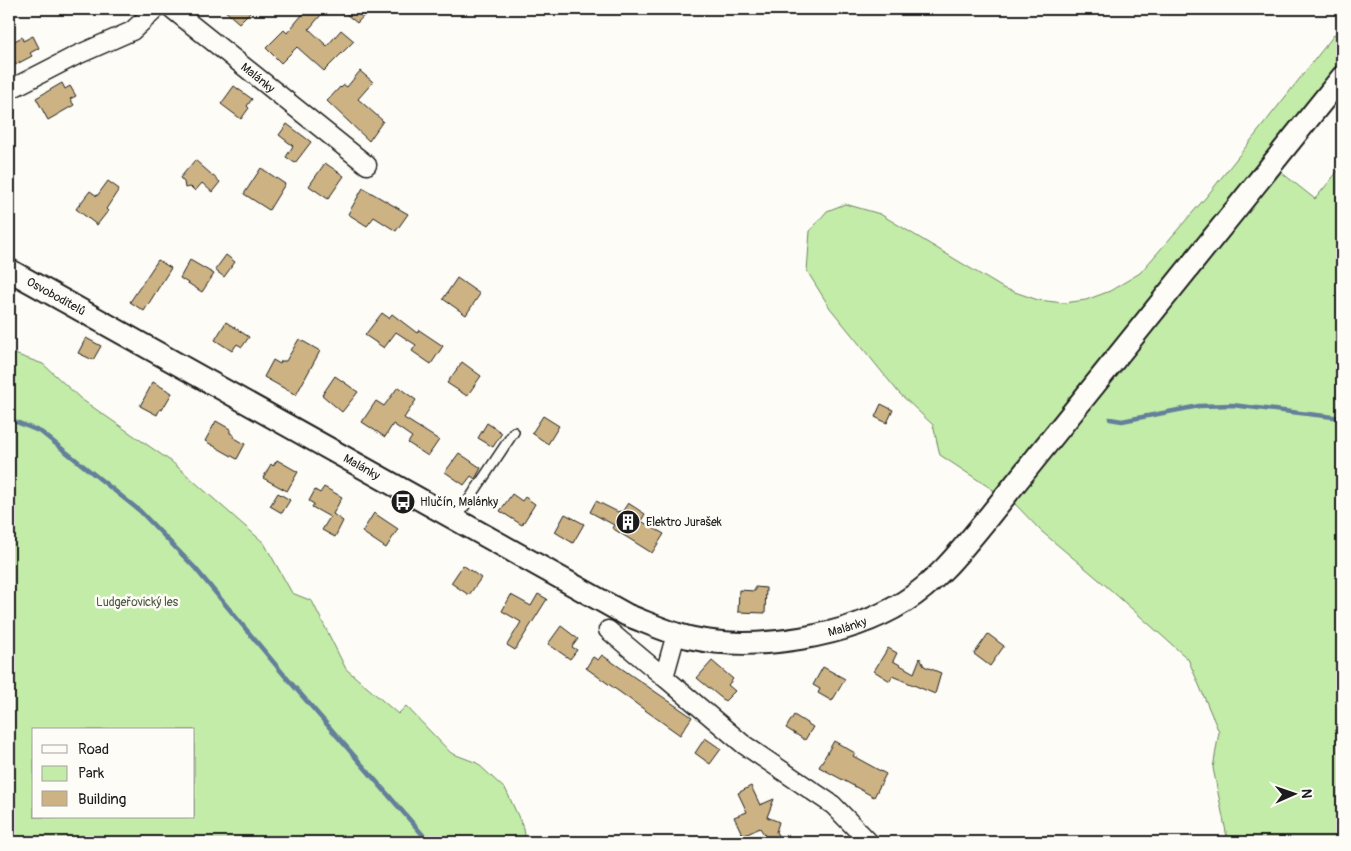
<svg xmlns="http://www.w3.org/2000/svg" width="1351" height="851" font-family="Pangolin,sans-serif">
<style>
.green{fill:#c2eca8;stroke:#6f8462;fill-rule:evenodd}
.lines{fill:none;stroke-linecap:round;stroke-linejoin:round}
.stream{stroke:#647f9a;stroke-width:4.5}
.building{fill:#cdb384;stroke:#1c1c1c}
.service-casing{stroke:#1c1c1c;stroke-width:12}
.minor-casing{stroke:#1c1c1c;stroke-width:21}
.tertiary-casing{stroke:#1c1c1c;stroke-width:25}
.service{stroke:#fdfcf7;stroke-width:9}
.minor{stroke:#fdfcf7;stroke-width:18}
.tertiary{stroke:#fdfcf7;stroke-width:21}
.labels{text-anchor:middle;dominant-baseline:central;stroke-width:5;stroke-linejoin:round;paint-order:stroke}
.street-label{font-size:12px;fill:#1c1c1c;stroke:#fdfcf7}
.poi-label{font-size:12px;fill:#1c1c1c;stroke:#fdfcf7;text-anchor:start}
.park-label{font-size:12px;fill:#4e5a46;stroke:#fdfcf7}
</style>
<rect width="100%" height="100%" fill="#fdfcf7"/>
<filter id="ink" filterUnits="userSpaceOnUse"><feTurbulence type="fractalNoise" baseFrequency=".02" numOctaves="2"/><feDisplacementMap in="SourceGraphic" scale="10" xChannelSelector="R" yChannelSelector="G"/><feConvolveMatrix kernelMatrix="1 2 1 2 8 2 1 2 1" color-interpolation-filters="sRGB"/></filter>
<g filter="url(#ink)">
<g class="green">
<polygon points="1342,25 1342,77 1272,165 1315,199 1342,166 1342,842 1228,842 1213,768 1219,732 1188,659 1104,584 1041,531 1016,505 940,455 933,425 899,393 830,308 807,271 810,231 827,211 845,204 880,214 1003,288 1038,300 1064,303 1086,300 1110,291 1140,273 1207,196"/>
<path d="M9,352L43,364L81,399L172,462L264,543L292,593L312,601L346,669L398,714L406,706L451,753L477,763L506,790L524,829L526,842H9ZM34,730H194V817H34Z"/>
</g>
<g class="lines">
<g class="stream">
<polyline points="9,419 41,432 140,511 195,568 285,676 429,842"/>
<polyline points="1110,419 1122,421 1199,406 1232,405 1342,418"/>
</g>
</g>
<g class="building">
<polygon points="223,9 253,9 239,23"/>
<polygon points="307,9 326,9 309,29 327,46 341,30 354,41 324,71 297,47 281,63 266,48 284,30 287,33"/>
<polygon points="340,9 370,9 357,23"/>
<polygon points="33,36 39,48 30,53 32,56 15,65 9,52 9,44 22,37 23,41"/>
<polygon points="360,71 373,82 358,99 383,121 369,141 327,101 340,87 341,88 344,85 347,87"/>
<polygon points="62,83 65,89 70,86 76,96 70,99 74,105 48,120 36,98"/>
<polygon points="234,86 252,99 247,106 249,108 241,119 221,104"/>
<polygon points="287,124 311,142 295,163 286,157 293,146 279,135"/>
<polygon points="195,160 220,182 212,192 202,183 195,191 191,187 185,188 184,182 180,178"/>
<polygon points="325,163 344,176 328,199 309,186"/>
<polygon points="261,168 285,184 269,210 244,194"/>
<polygon points="108,181 119,189 106,209 108,211 97,225 76,209 90,191 97,196"/>
<polygon points="363,188 408,214 396,231 374,217 367,226 348,214"/>
<polygon points="226,255 235,262 224,277 215,270"/>
<polygon points="158,260 171,268 144,311 130,302"/>
<polygon points="190,260 214,274 202,292 180,278"/>
<polygon points="457,278 480,294 466,315 443,299"/>
<polygon points="382,313 389,318 392,314 417,333 419,330 443,346 431,364 412,351 416,345 396,332 384,348 365,335"/>
<polygon points="226,322 249,337 242,347 237,344 232,351 215,340"/>
<polygon points="86,338 101,346 93,360 78,353"/>
<polygon points="299,339 320,351 296,395 264,377 273,360 280,364 281,361 286,361"/>
<polygon points="462,362 481,376 467,396 447,383"/>
<polygon points="335,376 358,392 342,412 322,395"/>
<polygon points="153,382 172,393 162,410 160,409 157,415 140,406"/>
<polygon points="398,387 416,400 404,418 439,440 428,456 408,443 412,437 393,424 385,437 362,422 376,401 384,406"/>
<polygon points="881,404 893,410 887,423 875,417"/>
<polygon points="543,416 559,426 548,444 532,433"/>
<polygon points="216,421 230,429 230,433 234,435 233,437 245,444 237,459 205,441"/>
<polygon points="487,423 502,433 493,447 478,438"/>
<polygon points="459,453 481,468 475,479 471,476 464,485 445,472"/>
<polygon points="277,460 298,472 287,491 263,478 271,464 273,466"/>
<polygon points="324,487 342,497 333,514 343,521 335,537 322,530 330,517 312,507 314,504 309,501 315,490 320,493"/>
<polygon points="278,493 290,500 282,513 270,506"/>
<polygon points="512,494 522,501 525,497 535,504 522,525 500,511"/>
<polygon points="596,501 618,512 619,511 622,512 628,503 645,514 641,521 664,534 652,553 612,528 614,525 590,512"/>
<polygon points="374,513 398,529 386,548 362,532"/>
<polygon points="565,514 584,524 573,543 555,532"/>
<polygon points="463,565 481,578 469,595 451,583"/>
<polygon points="755,587 766,588 765,613 738,612 739,590 755,591"/>
<polygon points="538,594 547,599 515,650 507,645 521,622 502,611 511,595 531,606"/>
<polygon points="561,626 578,639 572,647 577,650 570,659 548,644"/>
<polygon points="988,634 1004,646 990,666 974,654"/>
<polygon points="888,648 897,653 893,661 914,673 920,658 924,666 941,673 935,694 892,676 890,681 874,671"/>
<polygon points="602,655 692,717 680,735 586,668 593,657 598,660"/>
<polygon points="712,661 733,679 728,685 735,691 725,701 697,678"/>
<polygon points="823,667 845,679 832,701 818,693 820,689 813,685"/>
<polygon points="794,715 813,727 805,740 786,728"/>
<polygon points="705,738 721,749 710,764 695,753"/>
<polygon points="834,741 855,753 853,756 886,774 874,797 819,767"/>
<polygon points="751,786 760,805 774,799 767,817 779,822 776,832 779,837 769,842 760,828 743,836 734,817 747,812 738,793"/>
</g>
<g class="lines">
<defs>
<polyline id="service" points="456,519 514,432"/>
<g id="minor">
<path id="s1" d="M172,9L367,165"/>
<polyline points="9,90 75,56 132,31 156,9"/>
<polyline points="608,630 664,677"/>
<polyline points="676,634 664,677 743,744 833,805 869,842"/>
</g>
<g id="tertiary">
<path id="s2" d="M9,270L627,615C648,623 669,633 691,638C755,652 848,637 904,602C935,583 959,553 982,525L1342,77"/>
</g>
</defs>
<use href="#service" class="service-casing"/>
<use href="#minor" class="minor-casing"/>
<use href="#tertiary" class="tertiary-casing"/>
<use href="#service" class="service"/>
<use href="#minor" class="minor"/>
<use href="#tertiary" class="tertiary"/>
</g>
</g>
<defs>
<symbol id="bus-disc" viewBox="-11 -11 22 22"><circle r="9.5" fill="#1c1c1c" stroke="#fdfcf7"/><path d="M-5-6H5V4H4V6H2V4H-2V6H-4V4H-5ZM-3.5-4V0h7V-4ZM-3.5 1.2v1.5H-2V1.2ZM2 1.2v1.5H3.5V1.2Z" fill="#fff"/></symbol>
<symbol id="building-disc" viewBox="-11 -11 22 22"><circle r="9.5" fill="#1c1c1c" stroke="#fdfcf7"/><path d="M-4-6H4V6H1V3H-1V6H-4ZM-2.5-4.3h1.7v1.8h-1.7ZM.8-4.3h1.7v1.8H.8ZM-2.5-1h1.7V.8h-1.7ZM.8-1h1.7V.8H.8Z" fill="#fff"/></symbol>
</defs>
<g fill-rule="evenodd">
<use href="#bus-disc" x="389" y="488" width="28" height="28"/>
<use href="#building-disc" x="614" y="508" width="28" height="28"/>
</g>
<g class="labels">
<g class="street-label">
<text stroke="none"><textPath href="#s1" startOffset="110">Malánky</textPath></text>
<text stroke="none"><textPath href="#s2" startOffset="54">Osvoboditelů</textPath></text>
<text stroke="none"><textPath href="#s2" startOffset="404">Malánky</textPath></text>
<text stroke="none"><textPath href="#s2" startOffset="934">Malánky</textPath></text>
</g>
<g class="poi-label">
<text x="420" y="502">Hlučín, Malánky</text>
<text x="646" y="522">Elektro Jurašek</text>
</g>
<g class="park-label">
<text x="137" y="602">Ludgeřovický les</text>
</g>
</g>
<rect width="1351" height="851" fill="none" stroke="#fdfcf7" stroke-width="30"/>
<rect x="15" y="15" width="1321" height="821" fill="none" stroke="#1c1c1c" stroke-width="2" filter="url(#ink)"/>
<rect x="32" y="728" width="162" height="90" fill="#fdfcf7" stroke="#a3a29f"/>
<rect x="42" y="745" width="25" height="8" fill="#fdfcf7" stroke="#a3a29f"/>
<text x="78" y="754" font-size="15" fill="#1c1c1c">Road</text>
<rect x="42" y="766" width="25" height="15" fill="#c2eca8" stroke="#a3a29f"/>
<text x="78" y="778" font-size="15" fill="#1c1c1c">Park</text>
<rect x="42" y="791" width="25" height="15" fill="#cdb384" stroke="#a3a29f"/>
<text x="78" y="804" font-size="15" fill="#1c1c1c">Building</text>
<g transform="translate(1294 794) rotate(88)" stroke="#fdfcf7" stroke-width="4" paint-order="stroke">
<path d="M0-4L9 19L0 12L-9 19Z" fill="#1c1c1c"/>
<text y="-8" font-size="14" font-weight="bold" text-anchor="middle" fill="#1c1c1c">N</text>
</g>
</svg>
